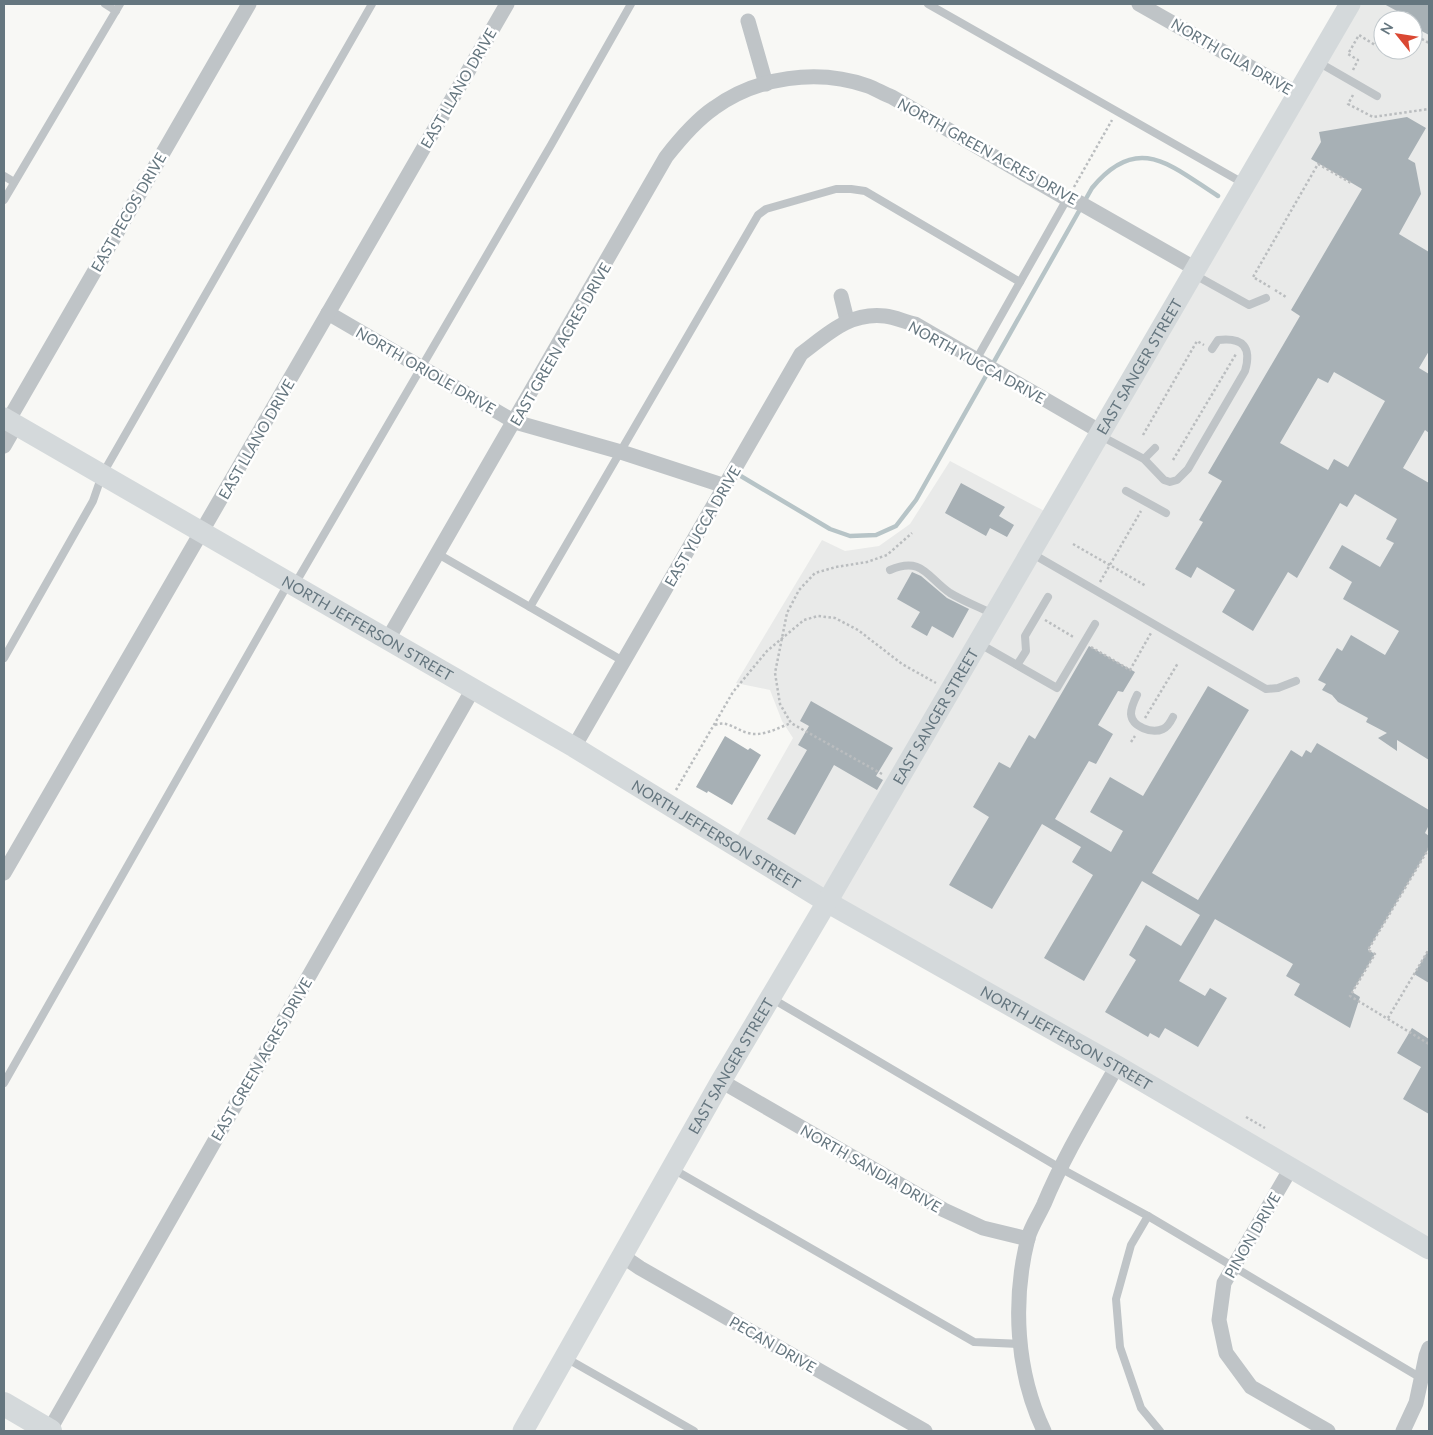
<svg xmlns="http://www.w3.org/2000/svg" width="1433" height="1435" font-family="Lato,sans-serif">
<style>
.built{fill:#e9eae9;fill-rule:evenodd}
.lines{fill:none;stroke-linecap:round;stroke-linejoin:round}
.stream{stroke:#b7c4c7;stroke-width:4.5}
.building{fill:#a7b0b5;fill-rule:evenodd}
.path{stroke:#babdbf;stroke-width:2.5;stroke-dasharray:2.5 2.5;stroke-linecap:butt}
.lane{stroke:#bfc4c7;stroke-width:8}
.street{stroke:#bfc4c7;stroke-width:15}
.secondary{stroke:#d4d9db;stroke-width:21}
.primary{stroke:#d4d9db;stroke-width:24}
.labels{text-anchor:middle;dominant-baseline:central;stroke-width:5;stroke-linejoin:round;paint-order:stroke}
.street-label{font-size:15px;fill:#65767f;stroke:#fff}
</style>
<rect width="100%" height="100%" fill="#f8f8f5"/>
<path class="built" d="M1351,4H1429V1249L733,844L793,738L782,721L770,690L736,683L822,540L845,551L879,546L910,524L950,461L1052,515ZM1383,20H1413V50H1383Z"/>
<g class="lines">
<path class="stream" d="M734,472L830,529L850,536L876,535L896,526L916,500L1092,188C1138,132 1171,166 1218,196"/>
</g>
<g class="building">
<polygon points="1384,4 1429,4 1429,35 1416,28 1419,23"/>
<path d="M1407,117L1426,128L1408,159L1415,163L1421,194L1399,234L1429,252V351L1419,368L1429,374V433L1425,430L1403,468L1429,483V760L1397,740V751L1378,738L1387,733L1366,722L1368,718L1338,702L1332,695L1322,690L1326,684L1318,680L1337,648L1342,651L1351,635L1385,655L1399,631L1343,599L1352,582L1329,568L1342,545L1380,567L1394,543L1386,539L1397,519L1355,494L1347,507L1340,503L1297,578L1288,572L1253,631L1222,612L1235,590L1197,567L1191,578L1175,569L1203,522L1199,520L1222,481L1208,473L1300,316L1291,310L1362,189L1311,159L1321,142L1319,132ZM1334,372L1385,401L1348,467L1334,459L1328,470L1280,443L1318,378L1328,383Z"/>
<polygon points="961,483 1005,507 999,516 1014,525 1007,537 990,528 986,536 945,513"/>
<polygon points="912,572 921,576 947,598 969,609 953,638 932,626 927,636 911,627 920,612 897,599"/>
<polygon points="1089,646 1135,672 1123,692 1118,691 1098,725 1113,734 1096,764 1089,761 1055,819 1111,852 1123,831 1090,812 1110,777 1143,796 1208,686 1249,710 1152,873 1198,900 1291,750 1302,757 1306,750 1311,753 1317,743 1429,810 1429,825 1425,833 1429,836 1429,848 1368,950 1375,954 1352,992 1360,997 1350,1028 1294,995 1300,984 1286,976 1293,964 1215,919 1179,981 1205,996 1210,988 1227,998 1198,1047 1165,1028 1159,1038 1150,1033 1148,1037 1105,1012 1136,960 1129,955 1146,925 1181,946 1200,915 1142,881 1084,981 1044,958 1093,875 1072,862 1081,847 1042,824 992,909 949,885 989,817 973,807 999,762 1010,768 1029,735 1035,739"/>
<polygon points="811,701 893,748 876,776 883,780 877,790 834,765 795,835 767,819 807,750 798,745 809,726 800,721"/>
<polygon points="725,736 748,750 750,748 761,755 732,805 708,791 707,793 696,787"/>
<polygon points="1429,949 1429,983 1414,974"/>
<polygon points="1412,1028 1429,1039 1429,1114 1403,1099 1421,1067 1397,1053"/>
</g>
<g class="lines">
<g class="path">
<polyline points="1413,34 1429,43"/>
<polyline points="1353,70 1358,60 1348,54 1359,35 1375,45 1383,31"/>
<polyline points="1353,95 1348,104 1373,117 1429,109"/>
<polyline points="1074,187 1112,120"/>
<polyline points="1270,287 1253,277 1318,164 1351,183"/>
<polyline points="1275,290 1286,297"/>
<polyline points="1143,435 1197,341 1204,345"/>
<polyline points="1173,460 1236,354"/>
<polyline points="1073,544 1146,586"/>
<polyline points="1100,582 1141,511"/>
<polyline points="1045,620 1075,638"/>
<polyline points="1091,647 1130,670 1151,633"/>
<polyline points="1145,718 1178,663"/>
<path d="M715,725C728,720 736,730 748,733C762,737 778,728 791,723"/>
<polyline points="1131,742 1135,736"/>
<polyline points="882,774 791,723 780,704 775,673 787,613 799,590 815,573 836,567 867,562 887,555 912,533"/>
<polyline points="676,790 733,692 767,651 804,620 818,616 835,618 858,630 902,664 936,683"/>
<polyline points="1429,848 1368,950 1375,954 1350,996 1429,1044"/>
<polyline points="1388,1018 1429,949"/>
<polyline points="1246,1117 1265,1128"/>
</g>
<g class="lane">
<polyline points="105,4 116,11"/>
<polyline points="928,4 1243,183"/>
<polyline points="1318,62 1377,96"/>
<polyline points="4,176 14,182"/>
<polyline points="4,200 120,4"/>
<polyline points="1195,275 1249,305 1266,298"/>
<polyline points="976,360 1067,199"/>
<path d="M1101,436L1144,459L1164,480L1170,482L1177,480L1188,469L1245,371C1252,347 1243,337 1218,340L1212,349"/>
<polyline points="1144,459 1155,448"/>
<polyline points="1126,491 1166,513"/>
<polyline points="1031,553 1266,689 1278,688 1296,681"/>
<polyline points="438,554 623,661"/>
<path d="M890,570C922,556 927,577 950,593C963,601 979,607 993,614"/>
<polyline points="295,584 551,145 631,4"/>
<polyline points="530,607 758,215 766,209 836,189 851,189 865,191 1020,282"/>
<polyline points="980,644 1057,688 1095,624"/>
<polyline points="4,658 93,501 102,475 372,4"/>
<polyline points="1017,665 1026,651 1025,636 1048,597"/>
<path d="M1137,695C1134,701 1131,707 1131,714C1132,727 1152,734 1163,729C1168,727 1171,721 1173,717"/>
<polyline points="771,998 1060,1168 1148,1216 1421,1378"/>
<polyline points="4,1083 288,584"/>
<polyline points="673,1169 974,1342 1021,1344"/>
<polyline points="1148,1216 1131,1245 1116,1299 1120,1347 1141,1408 1160,1431"/>
<polyline points="566,1358 694,1431"/>
</g>
<g class="street">
<polyline points="1139,4 1298,94"/>
<polyline points="748,21 766,84"/>
<polyline points="841,296 847,320"/>
<polyline points="328,313 515,422 621,452 725,486"/>
<polyline points="8,421 249,4"/>
<polyline points="4,446 16,425"/>
<path d="M388,639L666,157C680,139 695,121 714,108C757,77 817,68 868,86C876,89 884,94 892,97L1067,199L1080,203L1196,269"/>
<path d="M574,747L801,354C828,334 849,312 885,316C895,317 905,322 915,324L1101,432"/>
<polyline points="4,873 507,4"/>
<polyline points="721,1081 944,1210 983,1228 1028,1239"/>
<polyline points="1291,1168 1224,1283 1219,1320 1226,1353 1251,1387 1328,1431"/>
<polyline points="621,1255 640,1268 925,1431"/>
<polyline points="49,1431 473,689"/>
<path d="M1044,1431C1016,1372 1012,1301 1028,1238C1031,1227 1039,1215 1044,1204C1064,1156 1091,1112 1117,1066"/>
<polyline points="1403,1431 1416,1403 1426,1356 1429,1348"/>
</g>
<g class="secondary">
<path id="s1" d="M4,418L574,747L827,902L1117,1066L1429,1249"/>
<path id="s2" d="M523,1431L721,1081L827,902L1350,4"/>
</g>
<polyline class="primary" points="4,1404 50,1431"/>
</g>
<g class="labels">
<g class="street-label">
<text transform="translate(1232 56) rotate(30)">NORTH GILA DRIVE</text>
<text transform="translate(458 88) rotate(-60)">EAST LLANO DRIVE</text>
<text transform="translate(988 151) rotate(29)">NORTH GREEN ACRES DRIVE</text>
<text transform="translate(128 212) rotate(-60)">EAST PECOS DRIVE</text>
<text transform="translate(560 344) rotate(-60)">EAST GREEN ACRES DRIVE</text>
<text transform="translate(977 362) rotate(29)">NORTH YUCCA DRIVE</text>
<text stroke="none"><textPath href="#s2" startOffset="1230">EAST SANGER STREET</textPath></text>
<text transform="translate(426 370) rotate(30)">NORTH ORIOLE DRIVE</text>
<text transform="translate(256 439) rotate(-60)">EAST LLANO DRIVE</text>
<text transform="translate(702 526) rotate(-60)">EAST YUCCA DRIVE</text>
<text stroke="none"><textPath href="#s1" startOffset="420">NORTH JEFFERSON STREET</textPath></text>
<text stroke="none"><textPath href="#s2" startOffset="825">EAST SANGER STREET</textPath></text>
<text stroke="none"><textPath href="#s1" startOffset="825">NORTH JEFFERSON STREET</textPath></text>
<text stroke="none"><textPath href="#s1" startOffset="1230">NORTH JEFFERSON STREET</textPath></text>
<text transform="translate(261 1059) rotate(-60)">EAST GREEN ACRES DRIVE</text>
<text stroke="none"><textPath href="#s2" startOffset="420">EAST SANGER STREET</textPath></text>
<text transform="translate(871 1168) rotate(30)">NORTH SANDIA DRIVE</text>
<text transform="translate(1252 1235) rotate(-60)">PINON DRIVE</text>
<text transform="translate(773 1344) rotate(30)">PECAN DRIVE</text>
</g>
</g>
<rect width="1433" height="1435" fill="none" stroke="#65767f" stroke-width="10"/>
<g transform="translate(1398 35) rotate(300)"><circle r="24" fill="#ffffff" stroke="#c1c8cc"/>
<path d="M0-4L9 19L0 12L-9 19Z" fill="#da4833"/>
<text y="-8" font-size="14" font-weight="bold" text-anchor="middle" fill="#65767f">N</text>
</g>
</svg>
